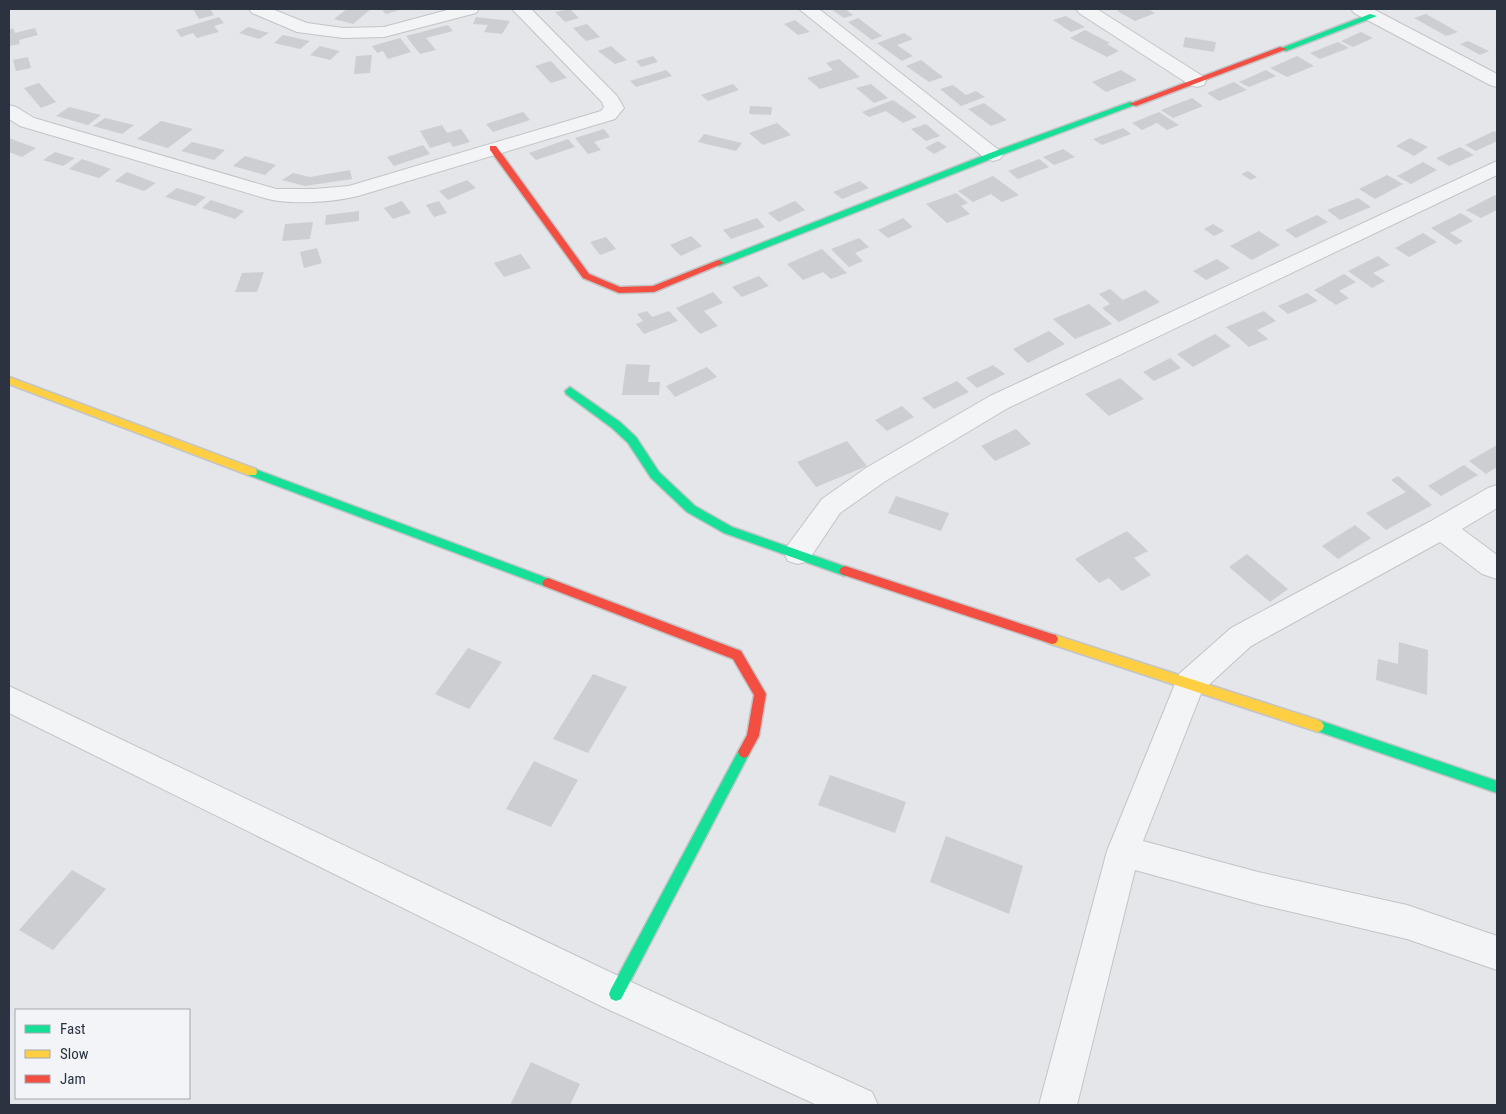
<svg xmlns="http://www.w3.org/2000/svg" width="1506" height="1114" font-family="'Roboto Condensed',sans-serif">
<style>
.building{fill:#cdced1}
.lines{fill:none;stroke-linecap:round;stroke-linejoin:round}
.street-casing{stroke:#c2c4c7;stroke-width:2}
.fast-casing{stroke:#c2c4c7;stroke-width:3}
.slow-casing{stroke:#c2c4c7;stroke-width:3}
.jam-casing{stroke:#c2c4c7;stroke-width:3}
.street{fill:#f3f4f5;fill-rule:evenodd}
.fast{fill:#16e098;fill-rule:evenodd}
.slow{fill:#ffcf43;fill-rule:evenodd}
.jam{fill:#f24e42;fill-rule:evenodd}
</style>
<rect width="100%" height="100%" fill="#e4e6e9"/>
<g class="building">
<polygon points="193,9 210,9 214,15 199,19"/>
<polygon points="347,9 371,9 353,24 334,19"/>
<polygon points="381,9 403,9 386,14"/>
<polygon points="570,9 579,18 565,22 555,12"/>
<polygon points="831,9 845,9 853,15 844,18"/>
<polygon points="1122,9 1148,9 1155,13 1135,21 1117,11"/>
<polygon points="1426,14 1458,32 1446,36 1414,18"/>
<polygon points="1066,16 1085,27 1071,32 1053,20"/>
<polygon points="219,17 224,23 214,26 219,32 197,38 193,33 181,37 176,30"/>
<polygon points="476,17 510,21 502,34 484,32 488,25 473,24"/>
<polygon points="858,18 882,36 872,40 848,22"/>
<polygon points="795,20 810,32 798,35 784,24"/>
<polygon points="587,24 600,37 586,41 573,28"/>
<polygon points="448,25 453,31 426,38 436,50 420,54 406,36"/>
<polygon points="248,27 269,33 259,39 239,33"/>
<polygon points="13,28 15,33 35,28 38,35 19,40 20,44 9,46 9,30"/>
<polygon points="1085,30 1110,43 1107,44 1119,51 1107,57 1070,38"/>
<polygon points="1361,32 1373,38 1353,47 1341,41"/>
<polygon points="904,33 913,39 897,45 913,56 902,61 877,43"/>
<polygon points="283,35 310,41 300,49 274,43"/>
<polygon points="1185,37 1216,42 1214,52 1183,47"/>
<polygon points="400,38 411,52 388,59 383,51 377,53 372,46"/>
<polygon points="1468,41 1489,51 1480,55 1460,44"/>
<polygon points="1338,42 1349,48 1320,59 1310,53"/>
<polygon points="320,46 340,51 330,60 310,55"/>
<polygon points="611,46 627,60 615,64 598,51"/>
<polygon points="372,55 370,73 354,74 356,56"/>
<polygon points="653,56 658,62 641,67 636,61"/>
<polygon points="1297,56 1314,66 1287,77 1270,68"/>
<polygon points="28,57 31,68 16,71 13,60"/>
<polygon points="839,59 860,77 820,89 807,78 833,70 826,63"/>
<polygon points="921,60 943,77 929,82 906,66"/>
<polygon points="551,61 567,78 551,83 535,66"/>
<polygon points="666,70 672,76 636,87 630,81"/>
<polygon points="1121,70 1137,80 1106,92 1092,82"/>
<polygon points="1266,70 1276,76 1249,87 1239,82"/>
<polygon points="1234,82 1247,90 1219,101 1207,93"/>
<polygon points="39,83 56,102 41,108 24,88"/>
<polygon points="733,84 739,90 708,101 701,95"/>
<polygon points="871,84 888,98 874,103 856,88"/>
<polygon points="953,85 966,95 976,91 985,97 961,106 940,89"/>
<polygon points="1192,98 1203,106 1173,118 1161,110"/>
<polygon points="893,100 917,117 903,123 886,111 869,117 862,112"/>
<polygon points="984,103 1007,120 991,126 968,109"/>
<polygon points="750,106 772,107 771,115 749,114"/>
<polygon points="69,107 101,115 88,125 56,116"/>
<polygon points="523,112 530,120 493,132 486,124"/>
<polygon points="1159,112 1179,125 1167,130 1157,123 1142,130 1132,123"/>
<polygon points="105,118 134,125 122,134 93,126"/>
<polygon points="161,121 193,129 168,148 137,139"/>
<polygon points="777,123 791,135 763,145 749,133"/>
<polygon points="926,124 940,136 926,141 911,129"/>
<polygon points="442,125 447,133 461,129 470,142 453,147 450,142 430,148 420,131"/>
<polygon points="1123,128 1131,134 1102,145 1093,139"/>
<polygon points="604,129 610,137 594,142 601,150 588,154 575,138"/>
<polygon points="1494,131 1497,133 1497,141 1476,151 1465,145"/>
<polygon points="704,134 742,143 736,151 698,142"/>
<polygon points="9,138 36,148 22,157 9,152"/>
<polygon points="1410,138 1428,147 1414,156 1396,146"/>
<polygon points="568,139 575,147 536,160 529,153"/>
<polygon points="938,141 947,147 934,154 925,148"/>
<polygon points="192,142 225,150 214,160 181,151"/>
<polygon points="423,145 430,154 394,166 387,157"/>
<polygon points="1460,147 1474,155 1449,166 1436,158"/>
<polygon points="1063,149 1075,157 1054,165 1043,157"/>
<polygon points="55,152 75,158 63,166 43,160"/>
<polygon points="245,156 276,165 265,175 233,166"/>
<polygon points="82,159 111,169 99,178 69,169"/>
<polygon points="1039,159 1049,167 1018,179 1008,171"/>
<polygon points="1423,162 1437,170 1411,184 1397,176"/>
<polygon points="350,170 352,179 305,186 282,180 293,173 310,177"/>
<polygon points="1248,171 1257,177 1251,180 1241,174"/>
<polygon points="127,172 156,183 144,191 115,181"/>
<polygon points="1387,175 1403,184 1375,199 1359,189"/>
<polygon points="993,176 1019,195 1002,202 991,194 973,202 958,191"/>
<polygon points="467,180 476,188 448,200 439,191"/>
<polygon points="860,181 869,188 842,199 833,192"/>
<polygon points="177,188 206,197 195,206 165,197"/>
<polygon points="956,193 968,203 961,206 970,214 947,223 926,204"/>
<polygon points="1495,195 1497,197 1497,210 1481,218 1466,210"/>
<polygon points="1358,198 1371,207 1340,220 1327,210"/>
<polygon points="211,200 244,211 235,219 202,208"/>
<polygon points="402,201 411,213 393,219 384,208"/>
<polygon points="439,201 447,213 434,217 426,205"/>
<polygon points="795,201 805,210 779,222 768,213"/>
<polygon points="359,211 359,221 325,225 326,215"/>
<polygon points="1461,213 1473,221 1450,233 1463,241 1456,245 1431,228"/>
<polygon points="1317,215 1328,222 1296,238 1285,230"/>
<polygon points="757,218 765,227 731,239 723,230"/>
<polygon points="903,218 913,227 888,238 878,230"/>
<polygon points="313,222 310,239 282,241 285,224"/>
<polygon points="1213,224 1224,231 1214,236 1204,229"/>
<polygon points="1259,231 1280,245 1252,260 1230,246"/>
<polygon points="1423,233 1437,242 1409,257 1395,248"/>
<polygon points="691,236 702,246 681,256 670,245"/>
<polygon points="606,237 616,249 600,255 590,242"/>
<polygon points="859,238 869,247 855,253 863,261 849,267 831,249"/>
<polygon points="317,248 322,263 304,268 300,252"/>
<polygon points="822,249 847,273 831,279 823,272 803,280 787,264"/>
<polygon points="521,254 531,268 504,277 494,263"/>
<polygon points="1378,256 1390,265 1373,273 1385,281 1372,288 1348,271"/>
<polygon points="1217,259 1230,268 1206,280 1193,271"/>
<polygon points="264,272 257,292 235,292 242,273"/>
<polygon points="1344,274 1356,282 1339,291 1349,298 1336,305 1314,290"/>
<polygon points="759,276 769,286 742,297 732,287"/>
<polygon points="1110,289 1123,300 1145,290 1160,302 1119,322 1102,308 1110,304 1099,294"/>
<polygon points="713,292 723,303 704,311 718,326 700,334 676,308"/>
<polygon points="1307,293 1318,301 1288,314 1278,306"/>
<polygon points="1089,304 1112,324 1075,339 1053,319"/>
<polygon points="647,311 652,317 669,311 678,321 644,334 636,324 643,321 637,314"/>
<polygon points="1264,311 1276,321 1257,330 1268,339 1249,347 1226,327"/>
<polygon points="1049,331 1065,344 1028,363 1013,349"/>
<polygon points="1215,334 1231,346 1193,367 1177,354"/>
<polygon points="1170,358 1181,368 1154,381 1143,372"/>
<polygon points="626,364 650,365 648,382 660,382 659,395 622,395"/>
<polygon points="993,365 1005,374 977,388 966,378"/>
<polygon points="707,367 717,377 675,397 666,386"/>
<polygon points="1120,378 1144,399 1109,416 1085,394"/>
<polygon points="957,381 969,392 934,409 922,398"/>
<polygon points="902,406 914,417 887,431 875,420"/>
<polygon points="1016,429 1031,444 995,461 981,446"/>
<polygon points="847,441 867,466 816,487 797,462"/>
<polygon points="1497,445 1497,467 1486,474 1469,461"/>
<polygon points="1464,465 1478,475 1441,496 1428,486"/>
<polygon points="1398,476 1432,505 1386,530 1366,513 1406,492 1391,480"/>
<polygon points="896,496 949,513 941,531 888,513"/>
<polygon points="1355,525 1371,538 1338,559 1322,546"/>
<polygon points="1127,531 1148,551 1134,558 1151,575 1122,591 1109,578 1099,583 1075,559"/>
<polygon points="1247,554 1288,589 1270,602 1229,567"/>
<polygon points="1399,642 1428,650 1427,695 1376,680 1378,659 1398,664"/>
<polygon points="468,648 502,662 469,709 435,694"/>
<polygon points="593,674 627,687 588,753 553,739"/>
<polygon points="534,761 578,780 551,827 506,809"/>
<polygon points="830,775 906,802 895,833 818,805"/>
<polygon points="946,836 1023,866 1009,914 930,882"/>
<polygon points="72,870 106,889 53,950 19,930"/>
<polygon points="531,1062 580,1084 570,1105 510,1105"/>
</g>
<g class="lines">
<defs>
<g id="street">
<polygon points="249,9 272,9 307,23 343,28 384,27 451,9 479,9 476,13 384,37 343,38 297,32 252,13"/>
<path d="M512,9H531L617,96L624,108L615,119L358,196C335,202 291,205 268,199L20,126L9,119V105L16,107L34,118L276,189H314L349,186L601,111L604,107L602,102Z"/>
<polygon points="799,9 819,9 1000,151 1003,155 1000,159 993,161 986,159"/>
<polygon points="1076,9 1097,9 1204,77 1206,81 1204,85 1197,87 1190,85 1079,13"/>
<polygon points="1351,9 1373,9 1497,74 1497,87 1490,85 1354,13"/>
<polygon points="1497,161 1497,175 1008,408 884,482 840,513 808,561 798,564 788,561 784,553 788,545 822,499 866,468 990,396"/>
<polygon points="1497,485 1497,508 1462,529 1497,555 1497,579 1482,574 1440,542 1251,646 1202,691 1143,841 1258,872 1407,905 1497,936 1497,970 1407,939 1258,904 1135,870 1077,1105 1039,1105 1107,851 1179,674 1231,628 1431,521 1488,488"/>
<polygon points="9,686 629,981 872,1092 878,1105 817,1105 603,1007 9,713"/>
</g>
<g id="fast">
<polygon points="1370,14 1377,16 1286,51 1279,49"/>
<polygon points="1130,102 1137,104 996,157 722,265 719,266 714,263 716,261 990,153"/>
<polygon points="570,387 620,422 636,437 659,472 695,506 732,527 849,568 851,571 849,574 845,576 724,533 687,512 651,478 628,443 612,428 566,394 565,391"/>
<polygon points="252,468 552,580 554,583 552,586 544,586 248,475 247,472 248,469"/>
<polygon points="1318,720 1497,781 1497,793 1314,730 1312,726 1314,722"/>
<polygon points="744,746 748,748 750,752 748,756 621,999 616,1001 611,999 609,994 611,989 740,748"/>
</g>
<g id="slow">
<polygon points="9,377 256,469 257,472 256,475 248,475 9,384"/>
<polygon points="1052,634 1318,720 1322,722 1324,726 1322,730 1318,732 1048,643 1046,639 1048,635"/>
</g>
<g id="jam">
<polygon points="1280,47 1287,49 1136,106 1129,104"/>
<polygon points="490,146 496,146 589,274 620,287 653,286 716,261 719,260 724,263 654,292 619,293 583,278 490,150"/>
<polygon points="845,566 1052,634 1056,635 1058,639 1056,643 1052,644 841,574 839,571 841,568"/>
<polygon points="548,578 741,651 766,694 759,736 748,756 744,758 740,756 738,752 747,735 754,695 733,659 544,586 542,583 544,580"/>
</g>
</defs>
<use href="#street" class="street-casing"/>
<use href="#fast" class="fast-casing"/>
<use href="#slow" class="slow-casing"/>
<use href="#jam" class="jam-casing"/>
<use href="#street" class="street"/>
<use href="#fast" class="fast"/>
<use href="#slow" class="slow"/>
<use href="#jam" class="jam"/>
</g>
<rect width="1506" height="1114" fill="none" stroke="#2c3340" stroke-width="20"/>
<rect x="15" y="1009" width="175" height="90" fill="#f2f4f7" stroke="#a3a7ae"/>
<rect x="25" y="1025" width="25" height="8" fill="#16e098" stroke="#a3a7ae"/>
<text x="60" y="1034" font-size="15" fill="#2c3340">Fast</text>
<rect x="25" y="1050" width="25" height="8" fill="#ffcf43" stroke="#a3a7ae"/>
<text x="60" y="1059" font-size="15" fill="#2c3340">Slow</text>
<rect x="25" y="1075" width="25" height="8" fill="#f24e42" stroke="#a3a7ae"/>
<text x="60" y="1084" font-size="15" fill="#2c3340">Jam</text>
</svg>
